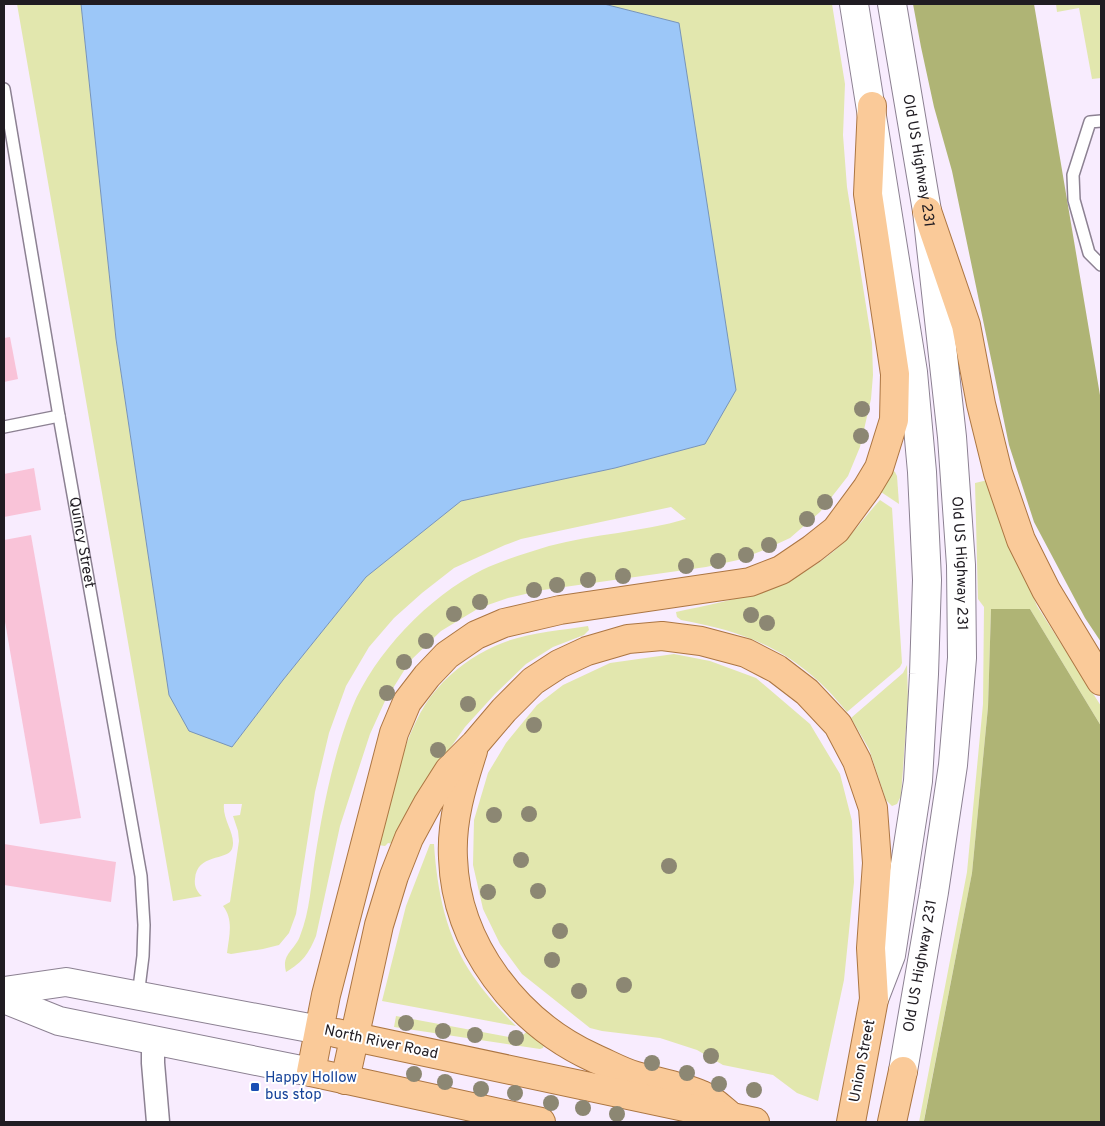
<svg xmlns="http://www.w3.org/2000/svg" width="1105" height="1126" font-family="Overpass,sans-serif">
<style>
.green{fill:#e2e7ae}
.forest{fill:#afb475}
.water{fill:#9cc7f8;stroke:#7794b8}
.building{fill:#f9c3d8}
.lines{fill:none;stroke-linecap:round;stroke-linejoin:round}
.lane-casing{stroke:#8c8192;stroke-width:14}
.street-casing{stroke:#8c8192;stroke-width:25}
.secondary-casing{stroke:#8c8192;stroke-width:30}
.primary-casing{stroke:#ac7643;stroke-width:30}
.lane{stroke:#fff;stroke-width:11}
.street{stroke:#fff;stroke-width:22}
.secondary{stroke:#fff;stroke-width:28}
.primary{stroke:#faca99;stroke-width:28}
.tree{fill:#8c8773}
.transit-dot{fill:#1a4fb4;stroke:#fff;stroke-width:2}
.labels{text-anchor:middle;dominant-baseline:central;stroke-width:4;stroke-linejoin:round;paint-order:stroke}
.street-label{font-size:15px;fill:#201c22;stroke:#fff}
.transit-label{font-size:15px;fill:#164399;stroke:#fff;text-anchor:start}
</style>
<rect width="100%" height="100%" fill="#f8ecfe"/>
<g class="green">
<path d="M17,4H81L116,339L169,695L232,747L283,680L366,577L461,501L615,468L705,444L679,23L604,4H832L845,84L843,135L847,187L872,343L873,375L871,399L860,447L848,476L820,512L790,538L764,550L738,560L706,567L543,590L508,598L479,608L441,631L410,661L385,701L370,734L340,826L316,936C309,953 303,962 286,972C281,954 295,950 300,936C310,911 311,884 315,858C323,808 333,755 352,708C374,654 429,596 482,570C503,560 526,553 549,546C594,534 642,532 686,519L671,507L521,539L505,545L454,568L422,593L394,618L369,647L346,686L329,733L315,792L296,914L289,933L279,945L263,949L231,954L227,953C229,936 234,920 223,906L230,902L239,841L238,831L233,816L240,815L242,804H224C222,820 237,835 232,849C227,861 197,853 195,879C194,886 197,892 202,896L173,901Z"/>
<polygon points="1056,4 1101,4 1101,78 1092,79 1079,8 1057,12"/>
<polygon points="892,470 895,472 897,476 899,504 878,490"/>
<polygon points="988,480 996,505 1037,606 1101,706 1101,726 1030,609 991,609 988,707 972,873 924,1120 931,1122 919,1122 967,872 983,704 984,607 978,599 975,483"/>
<path d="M880,500L892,508L902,663L900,667L847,712C800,654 753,633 681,620L677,617L676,612C737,599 796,588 843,543C856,530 867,514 880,500Z"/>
<path d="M588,626L589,630L584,635L553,647L526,664L495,694L465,727L413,801L394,844L388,843L385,846L378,845C391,799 404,725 437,689C453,670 473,656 495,646C523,633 557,631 588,626Z"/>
<polygon points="674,654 710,661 756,678 810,724 840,774 852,821 854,882 844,980 818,1101 797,1093 773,1075 723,1065 697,1050 660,1038 602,1031 590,1028 522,974 500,944 483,909 473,865 474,820 488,773 506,743 537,705 563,685 610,663"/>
<polygon points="907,665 908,701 901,796 897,804 892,806 886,800 869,749 851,718 903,673"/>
<path d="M430,844H434C437,890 446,937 473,976C485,994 500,1010 516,1026L382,1001L406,906Z"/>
<polygon points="396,1016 509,1037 519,1038 529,1030 544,1045 543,1048 540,1049 394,1027"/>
</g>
<g class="forest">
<polygon points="913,4 1034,4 1101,401 1101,642 1085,618 1034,522 1009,445 952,171 934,107 921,47"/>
<polygon points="991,609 1030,609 1101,726 1101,1122 931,1122 924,1121 972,873 988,707"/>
</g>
<polygon class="water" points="81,4 604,4 679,23 736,390 705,444 615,468 461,501 366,577 283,680 232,747 189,731 169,695 116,339"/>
<g class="building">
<polygon points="10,337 18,379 4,382 4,338"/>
<polygon points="34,468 41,510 4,517 4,474"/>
<polygon points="31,535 81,818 40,824 4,616 4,540"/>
<polygon points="4,844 116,862 111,902 4,885"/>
</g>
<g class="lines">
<defs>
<g id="lane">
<path id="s1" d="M4,89L59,416L141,876L144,925L143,956L138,996"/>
<polyline points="1101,121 1090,122 1073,175 1074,200 1089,253 1101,265"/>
<polyline points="4,427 59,416"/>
</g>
<polyline id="street" points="153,1040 153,1063 158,1122"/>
<g id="secondary">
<polyline points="854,4 913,372 922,472 927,580 924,674 918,781 891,955 874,999"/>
<path id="s2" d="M892,4L927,211L952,437L961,565L962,658L953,765L934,892L903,1071"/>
<polyline points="4,991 66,982 320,1030"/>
<polyline points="4,999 59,1021 311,1072"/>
</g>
<g id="primary">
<polyline points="927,211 966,325 981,404 998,473 1021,540 1046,590 1101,681"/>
<path d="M473,751C462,785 451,821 453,858C456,945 517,1023 594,1058C608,1064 622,1072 636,1076C657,1082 681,1086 702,1095C712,1099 723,1110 732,1117"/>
<polyline points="336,1033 755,1122"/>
<polyline points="345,1080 379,925 394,876 409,838 428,803 449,770 475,744 504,710 533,681 559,664 587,651 628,639 662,636 701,641 746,653 777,669 807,692 838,725 857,761 873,808 877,863 871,948 874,999 851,1122"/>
<polyline points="541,1122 311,1072 326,995 394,733 407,702 427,676 447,655 476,635 504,623 560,610 750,582 781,570 812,549 836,530 867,488 879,468 894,420 895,374 868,194 872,106"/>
<polyline points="892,1122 903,1071"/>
</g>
</defs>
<use href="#lane" class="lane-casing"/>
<use href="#street" class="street-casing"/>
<use href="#secondary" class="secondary-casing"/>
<use href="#primary" class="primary-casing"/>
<use href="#lane" class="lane"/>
<use href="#street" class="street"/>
<use href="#secondary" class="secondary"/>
<use href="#primary" class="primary"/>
</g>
<g class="tree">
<circle cx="862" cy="409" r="8"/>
<circle cx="861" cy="436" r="8"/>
<circle cx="825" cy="502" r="8"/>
<circle cx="807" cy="519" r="8"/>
<circle cx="769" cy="545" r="8"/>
<circle cx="746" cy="555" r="8"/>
<circle cx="718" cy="561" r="8"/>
<circle cx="686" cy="566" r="8"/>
<circle cx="623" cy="576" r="8"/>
<circle cx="588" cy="580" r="8"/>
<circle cx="557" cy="585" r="8"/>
<circle cx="534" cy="590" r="8"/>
<circle cx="480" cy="602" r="8"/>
<circle cx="454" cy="614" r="8"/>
<circle cx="751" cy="615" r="8"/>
<circle cx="767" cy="623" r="8"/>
<circle cx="426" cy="641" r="8"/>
<circle cx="404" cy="662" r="8"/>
<circle cx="387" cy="693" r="8"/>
<circle cx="468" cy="704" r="8"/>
<circle cx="534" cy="725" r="8"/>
<circle cx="438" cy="750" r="8"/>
<circle cx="529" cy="814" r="8"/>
<circle cx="494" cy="815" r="8"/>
<circle cx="521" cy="860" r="8"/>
<circle cx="669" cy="866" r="8"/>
<circle cx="538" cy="891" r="8"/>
<circle cx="488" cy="892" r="8"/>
<circle cx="560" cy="931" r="8"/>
<circle cx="552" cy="960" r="8"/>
<circle cx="624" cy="985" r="8"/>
<circle cx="579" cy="991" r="8"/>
<circle cx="406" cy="1023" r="8"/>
<circle cx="443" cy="1031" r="8"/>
<circle cx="475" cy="1035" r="8"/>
<circle cx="516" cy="1038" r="8"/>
<circle cx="711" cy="1056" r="8"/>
<circle cx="652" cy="1063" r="8"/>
<circle cx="687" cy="1073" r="8"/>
<circle cx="414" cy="1074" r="8"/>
<circle cx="445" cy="1082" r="8"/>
<circle cx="719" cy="1084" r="8"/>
<circle cx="481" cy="1089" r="8"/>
<circle cx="754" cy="1090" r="8"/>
<circle cx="515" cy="1093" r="8"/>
<circle cx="551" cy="1103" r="8"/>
<circle cx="583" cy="1108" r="8"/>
<circle cx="617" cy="1114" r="8"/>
</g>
<rect class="transit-dot" x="250" y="1082" width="10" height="10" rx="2.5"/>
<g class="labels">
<g class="street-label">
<text stroke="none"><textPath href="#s2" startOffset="159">Old US Highway 231</textPath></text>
<text stroke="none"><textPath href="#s1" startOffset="460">Quincy Street</textPath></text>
<text stroke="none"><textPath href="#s2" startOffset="564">Old US Highway 231</textPath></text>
<text transform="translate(921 966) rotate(-80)">Old US Highway 231</text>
<text transform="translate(381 1043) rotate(12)">North River Road</text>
<text transform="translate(863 1061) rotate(-79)">Union Street</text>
</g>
<g class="transit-label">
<text x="265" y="1078">Happy Hollow<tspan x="265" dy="17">bus stop</tspan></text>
</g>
</g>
<rect width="1105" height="1126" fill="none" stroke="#201c22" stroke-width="10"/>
</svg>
